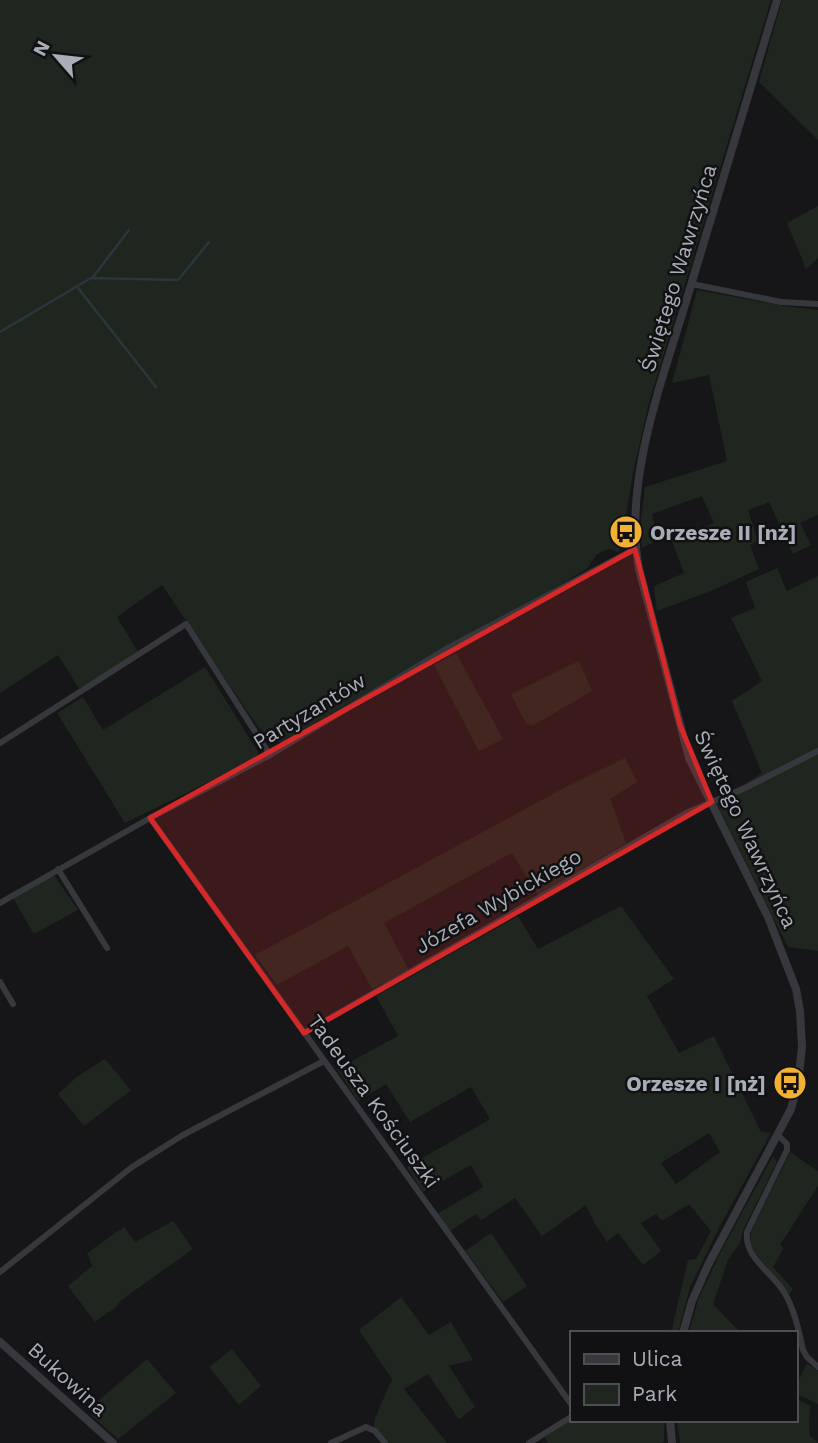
<svg xmlns="http://www.w3.org/2000/svg" width="818" height="1443" font-family="'Work Sans',sans-serif">
<style>
.green{fill:#1e261f;fill-rule:evenodd}
.lines{fill:none;stroke-linecap:round;stroke-linejoin:round}
.stream{stroke:#2c353c;stroke-width:2.5}
.minor{stroke:#37383d;stroke-width:6}
.tertiary{stroke:#37383d;stroke-width:8}
.marked{fill:#d62828;fill-opacity:0.2;stroke:#d62828;stroke-width:5;stroke-linejoin:round}
.labels{text-anchor:middle;dominant-baseline:central;stroke-width:5;stroke-linejoin:round;paint-order:stroke}
.street-label{font-size:21px;fill:#a8adb8;stroke:#111113}
.poi-label{font-size:21px;font-weight:bold;fill:#a8adb8;stroke:#111113;text-anchor:start}
</style>
<rect width="100%" height="100%" fill="#161618"/>
<g class="green">
<polygon points="0,0 771,0 649,402 633,473 623,534 626,543 618,552 608,549 596,555 588,568 539,597 439,651 284,742 270,741 251,717 162,585 117,617 138,652 80,690 58,655 0,693"/>
<polygon points="782,0 818,0 818,140 759,82"/>
<polygon points="818,206 818,258 806,269 787,223"/>
<polygon points="697,290 784,306 818,310 818,515 800,523 811,545 793,554 769,502 748,510 758,541 750,545 759,569 713,590 657,611 654,586 684,573 672,541 714,523 702,496 652,514 658,540 642,548 641,519 645,487 727,461 709,375 672,383"/>
<polygon points="777,568 787,591 818,576 818,951 788,947 716,802 762,773 732,701 762,681 731,618 755,608 746,582"/>
<polygon points="456,653 503,739 479,751 434,665"/>
<polygon points="579,661 592,691 532,726 526,724 511,694"/>
<polygon points="205,667 258,752 256,759 125,823 57,713 83,697 103,730"/>
<polygon points="625,758 637,782 610,799 626,843 538,895 512,853 384,923 409,970 372,989 348,946 277,985 255,955 564,788"/>
<polygon points="54,875 78,910 34,934 13,898"/>
<path d="M621,906L674,979L647,996L679,1053L714,1036L761,1132L771,1133L719,1228L690,1287L678,1333H671L688,1260L696,1259L711,1231L689,1204L662,1221L656,1214L641,1223L661,1251L643,1265L618,1233L607,1242L594,1222L586,1205L542,1236L515,1198L481,1220L476,1214L450,1231L437,1214L483,1187L471,1165L423,1192L407,1167L490,1119L471,1087L410,1122L386,1084L358,1101L337,1069L398,1036L376,996L518,916L538,949ZM709,1133L720,1152L676,1184L661,1163Z"/>
<polygon points="105,1059 131,1090 84,1126 58,1094 78,1076"/>
<polygon points="790,1152 818,1171 818,1186 780,1245 784,1248 773,1267 793,1289 789,1295 756,1254 750,1244 751,1231"/>
<polygon points="773,1156 777,1162 743,1230 740,1243 728,1260 713,1304 741,1333 689,1333 698,1300 720,1253"/>
<polygon points="173,1221 193,1249 120,1301 116,1307 95,1322 68,1286 92,1266 87,1253 124,1227 135,1242"/>
<polygon points="491,1233 527,1286 503,1302 465,1251"/>
<polygon points="401,1297 429,1335 451,1322 473,1360 449,1366 475,1407 459,1419 428,1374 404,1389 447,1443 388,1443 374,1427 375,1418 392,1379 359,1330"/>
<polygon points="232,1349 261,1386 239,1405 209,1367"/>
<polygon points="147,1359 176,1393 118,1439 91,1415 97,1402"/>
<polygon points="807,1364 818,1371 818,1404 795,1393 795,1386"/>
<polygon points="795,1398 810,1406 809,1432 810,1436 818,1443 680,1443 677,1420 795,1420"/>
<polygon points="572,1420 664,1420 664,1441 662,1443 548,1443 544,1437"/>
</g>
<g class="lines">
<g class="stream">
<polyline points="93,277 129,230"/>
<polyline points="78,288 156,387"/>
<polyline points="0,332 91,278 178,280 209,242"/>
</g>
<g class="minor">
<polyline points="692,284 781,302 818,304"/>
<polyline points="0,743 186,624 270,755"/>
<polyline points="150,818 571,1404"/>
<polyline points="58,869 107,948"/>
<polyline points="0,903 150,818 270,755 446,649 635,549"/>
<polyline points="0,982 13,1004"/>
<polyline points="304,1033 686,813 745,788 818,751"/>
<path d="M778,1135L787,1144V1150L747,1232C744,1258 772,1272 784,1292C794,1308 799,1331 803,1350L807,1357L818,1367"/>
<polyline points="0,1272 132,1167 183,1135 324,1061"/>
<polyline points="331,1443 366,1427 375,1431 385,1443"/>
<polyline points="529,1443 571,1417"/>
</g>
<g class="tertiary">
<path d="M683,1333L692,1301L708,1265L791,1109L798,1083L802,1047L800,1011L796,989L768,917L689,758L639,569C622,478 666,371 691,285C720,190 749,95 777,0"/>
<polyline points="0,1342 113,1443"/>
<polyline points="670,1420 672,1443"/>
</g>
</g>
<path class="marked" d="M635,549L680,725L712,802L304,1033L150,818Z"/>
<defs>
<symbol id="bus-disc" viewBox="-11 -11 22 22"><circle r="9.5" fill="#f2b134" stroke="#111113"/><path d="M-5-6H5V4H4V6H2V4H-2V6H-4V4H-5ZM-3.5-4V0h7V-4ZM-3.5 1.2v1.5H-2V1.2ZM2 1.2v1.5H3.5V1.2Z" fill="#111"/></symbol>
</defs>
<g fill-rule="evenodd">
<use href="#bus-disc" x="607" y="513" width="38" height="38"/>
<use href="#bus-disc" x="771" y="1064" width="38" height="38"/>
</g>
<g class="labels">
<g class="street-label">
<text transform="translate(678 268) rotate(-73)">Świętego Wawrzyńca</text>
<text transform="translate(309 711) rotate(-31)">Partyzantów</text>
<text transform="translate(746 829) rotate(65)">Świętego Wawrzyńca</text>
<text transform="translate(498 901) rotate(-30)">Józefa Wybickiego</text>
<text transform="translate(374 1101) rotate(54)">Tadeusza Kościuszki</text>
<text transform="translate(68 1379) rotate(42)">Bukowina</text>
</g>
<g class="poi-label">
<text x="650" y="532">Orzesze II [nż]</text>
<text x="766" y="1083" text-anchor="end">Orzesze I [nż]</text>
</g>
</g>
<rect x="570" y="1331" width="228" height="91" fill="#111113" stroke="#4d4f55" stroke-width="2"/>
<rect x="584" y="1354" width="35" height="10" fill="#37383d" stroke="#4d4f55" stroke-width="2"/>
<text x="632" y="1366" font-size="21" fill="#a8adb8">Ulica</text>
<rect x="584" y="1384" width="35" height="21" fill="#1e261f" stroke="#4d4f55" stroke-width="2"/>
<text x="632" y="1401" font-size="21" fill="#a8adb8">Park</text>
<g transform="translate(56 56) rotate(298)" stroke="#111113" stroke-width="5" paint-order="stroke">
<path d="M0-5L12 26L0 18L-12 26Z" fill="#a8adb8"/>
<text y="-10" font-size="19" font-weight="bold" text-anchor="middle" fill="#a8adb8">N</text>
</g>
</svg>
